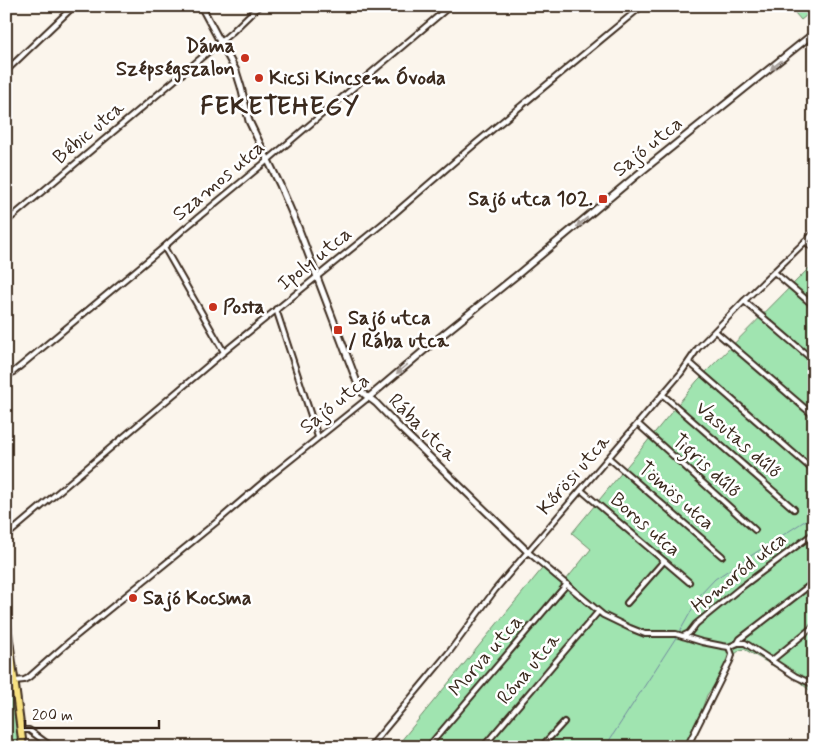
<svg xmlns="http://www.w3.org/2000/svg" width="820" height="753" viewBox="0 0 820 753" font-family="Mynerve,sans-serif">
  <rect width="100%" height="100%" fill="#fbf5ec"/>
  <filter id="ink" filterUnits="userSpaceOnUse"><feTurbulence type="fractalNoise" baseFrequency=".02" numOctaves="2"/><feDisplacementMap in="SourceGraphic" scale="10" xChannelSelector="R" yChannelSelector="G"/><feConvolveMatrix kernelMatrix="1 2 1 2 8 2 1 2 1" color-interpolation-filters="sRGB"/></filter>
  <g filter="url(#ink)">
    <!-- green -->
    <g fill="#a0e4b0" stroke="#6e8767">
      <path d="M 803,6 L 808,6 L 812,11 L 801,20 L 795,13 Z"/>
      <path d="M 814,263 L 814,694 L 796,679 L 744,649 L 740,650 L 729,659 L 718,680 L 707,695 L 694,731 L 685,747 L 396,747 L 546,564 L 566,580 L 591,549 L 572,533 L 697,381 Z"/>
      <path d="M 6,617 L 23,747 L 6,747 Z"/>
    </g>
    <g fill="none" stroke-linecap="round" stroke-linejoin="round">
      <!-- stream -->
      <g stroke="#728b9e" stroke-width="1">
        <path d="M 679,633 L 700,595 L 715,579 L 814,515"/>
        <path d="M 605,747 L 677,636"/>
      </g>
      <defs>
        <g id="minor">
          <path d="M 6,71 L 74,6"/>
          <path d="M 6,222 L 232,32 L 259,6"/>
          <path d="M 805,241 L 814,249"/>
          <path d="M 164,247 L 224,352"/>
          <path d="M 774,272 L 814,306"/>
          <path d="M 744,301 L 814,361"/>
          <path d="M 276,309 L 318,437"/>
          <path d="M 715,331 L 814,416"/>
          <path d="M 689,362 L 814,471"/>
          <path d="M 6,378 L 164,247 L 184,229 L 268,160 L 450,6"/>
          <path d="M 663,395 L 794,509"/>
          <path d="M 638,424 L 755,530"/>
          <path d="M 609,458 L 722,556"/>
          <path d="M 581,490 L 689,582"/>
          <path d="M 6,534 L 11,532 L 224,352 L 387,220 L 475,144 L 642,6"/>
          <path d="M 528,552 L 603,615 L 630,628 L 645,634 L 676,634 L 702,642 L 722,646 L 729,647 L 738,643 L 745,643 L 795,676 L 812,684 L 814,681"/>
          <path d="M 627,603 L 664,561"/>
          <path d="M 683,636 L 689,633 L 696,624 L 739,589 L 814,533"/>
          <path d="M 738,643 L 740,639 L 814,582"/>
          <path d="M 771,661 L 814,626"/>
          <path d="M 15,681 L 24,680 L 28,678 L 70,641 L 219,520 L 268,478 L 368,398"/>
          <path d="M 21,730 L 29,730 L 52,747"/>
          <path d="M 370,747 L 450,651 L 495,590 L 681,373 L 698,348 L 744,301 L 814,233"/>
          <path d="M 428,747 L 567,584"/>
          <path d="M 483,747 L 598,612"/>
          <path d="M 541,747 L 564,722"/>
          <path d="M 687,747 L 730,661 L 732,655 L 729,647"/>
        </g>
        <g id="tertiary">
          <path d="M 201,6 L 236,71 L 241,87 L 249,121 L 280,185 L 298,227 L 360,390 C 365,396 370,398 376,403 L 400,428 L 528,552"/>
          <path d="M 368,398 L 440,337 L 517,275 L 637,175 L 814,33"/>
        </g>
        <path id="primary" d="M 6,617 L 23,747"/>
      </defs>
      <!-- minor casing -->
      <use href="#minor" stroke="#3b2a1e" stroke-width="8"/>
      <!-- tertiary casing -->
      <use href="#tertiary" stroke="#3b2a1e" stroke-width="9"/>
      <!-- primary casing -->
      <use href="#primary" stroke="#3b2a1e" stroke-width="10"/>
      <!-- minor -->
      <use href="#minor" stroke="#fff" stroke-width="4"/>
      <!-- tertiary -->
      <use href="#tertiary" stroke="#fff" stroke-width="5"/>
      <!-- primary -->
      <use href="#primary" stroke="#f8e181" stroke-width="6"/>
    </g>
    <!-- one-way arrows -->
    <defs><path id="oneway-solid" d="M-6-.8H1V-3.2L6.5 0L1 3.2V.8H-6Z" transform="scale(1.25)"/></defs>
    <g fill="#a79f9a">
      <use href="#oneway-solid" transform="translate(776 65) rotate(141)"/>
      <use href="#oneway-solid" transform="translate(582 222) rotate(140)"/>
      <use href="#oneway-solid" transform="translate(402 369) rotate(140)"/>
    </g>
  </g>
  <!-- markers -->
  <g fill="#c8321e" stroke="#fff" stroke-width="2">
    <circle cx="245" cy="58" r="5"/>
    <circle cx="259" cy="78" r="5"/>
    <rect x="598" y="194" width="10" height="10" rx="2.5"/>
    <circle cx="213" cy="307" r="5"/>
    <rect x="333" y="325" width="10" height="10" rx="2.5"/>
    <circle cx="133" cy="598" r="5"/>
  </g>
  <g text-anchor="middle" dominant-baseline="central" stroke-width="5" stroke-linejoin="round" paint-order="stroke">
    <!-- poi labels -->
    <g font-size="20" font-weight="bold" fill="#3b2a1e" stroke="#fff" text-anchor="start">
      <text x="235" y="46" text-anchor="end">Dáma<tspan x="235" dy="23">Szépségszalon</tspan></text>
      <text x="269" y="78">Kicsi Kincsem Óvoda</text>
      <text x="593" y="199" text-anchor="end">Sajó utca 102.</text>
      <text x="223" y="307">Posta</text>
      <text x="348" y="318">Sajó utca<tspan x="348" dy="23">/ Rába utca</tspan></text>
      <text x="143" y="598">Sajó Kocsma</text>
    </g>
    <!-- street labels -->
    <g font-size="20" fill="#3b2a1e" stroke="#fff">
      <text transform="translate(89 133) rotate(-40)">Bébic utca</text>
      <text transform="translate(648 147) rotate(-39)">Sajó utca</text>
      <text transform="translate(219 181) rotate(-40)">Szamos utca</text>
      <text transform="translate(315 259) rotate(-39)">Ipoly utca</text>
      <text transform="translate(335 404) rotate(-39)">Sajó utca</text>
      <text transform="translate(422 428) rotate(45)">Rába utca</text>
      <text transform="translate(738 440) rotate(41)">Vasutas dűlő</text>
      <text transform="translate(706 466) rotate(42)">Tigris dűlő</text>
      <text transform="translate(574 475) rotate(-49)">Kőrösi utca</text>
      <text transform="translate(676 496) rotate(41)">Tömös utca</text>
      <text transform="translate(645 525) rotate(41)">Boros utca</text>
      <text transform="translate(739 573) rotate(-39)">Homoród utca</text>
      <text transform="translate(486 656) rotate(-49)">Morva utca</text>
      <text transform="translate(529 669) rotate(-50)">Róna utca</text>
    </g>
    <!-- district labels -->
    <g font-size="25" font-weight="bold" letter-spacing="1" fill="#3b2a1e" stroke="#fff">
      <text x="280" y="107">FEKETEHEGY</text>
    </g>
  </g>
  <!-- margin -->
  <rect width="820" height="753" fill="none" stroke="#fff" stroke-width="25"/>
  <rect x="12" y="12" width="795" height="728" fill="none" stroke="#3b2a1e" stroke-width="2" filter="url(#ink)"/>
  <!-- scale -->
  <path d="M25 720v8h134v-8" fill="none" stroke="#3b2a1e" stroke-width="2.5"/>
  <text x="32" y="720" font-size="15" fill="#3b2a1e" stroke="#ffffff" stroke-width="4" paint-order="stroke">200 m</text>
</svg>
